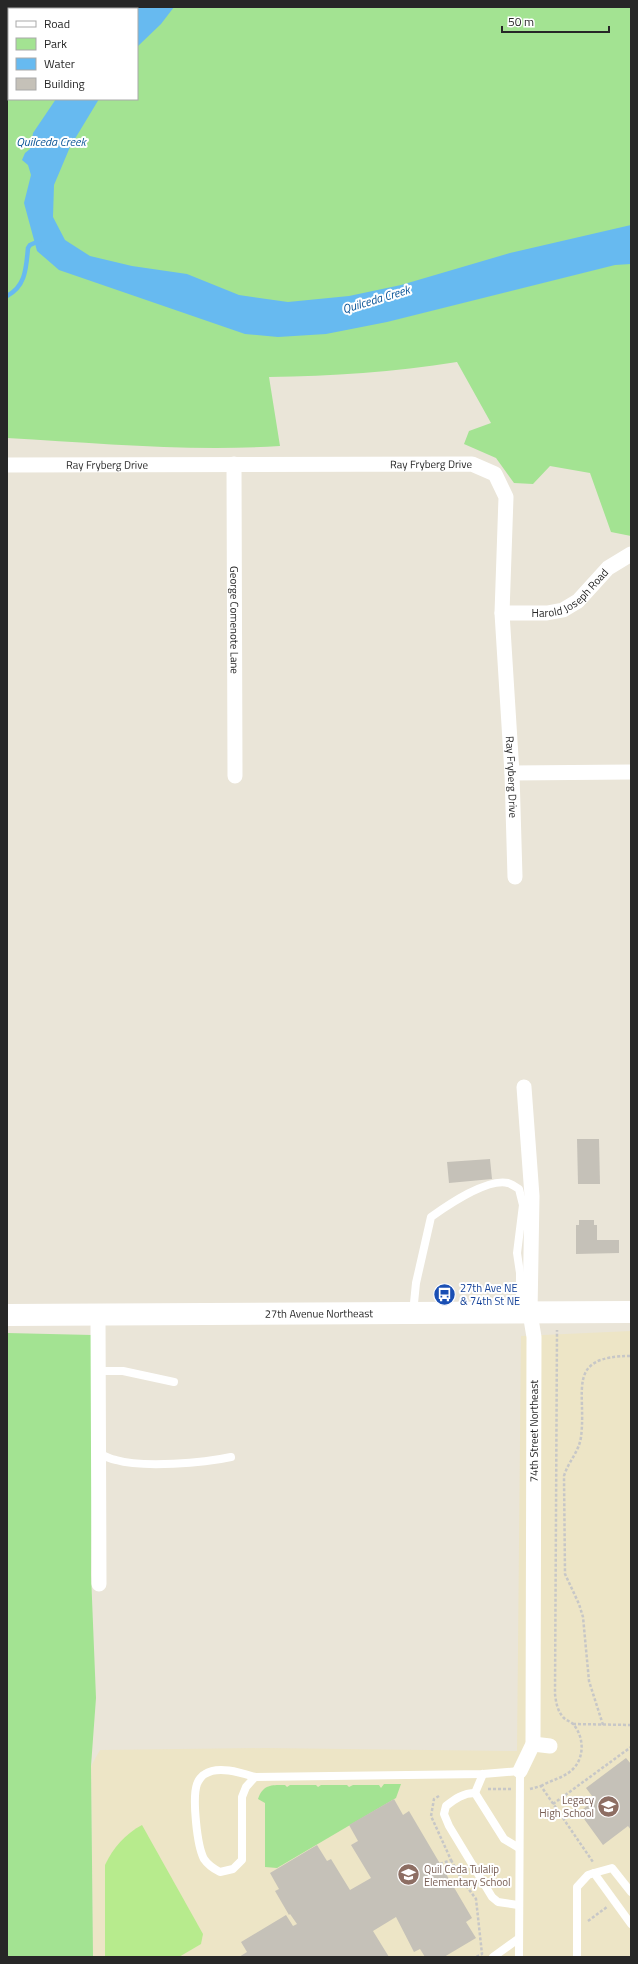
<svg xmlns="http://www.w3.org/2000/svg" width="638" height="1964" viewBox="0 0 638 1964" font-family="'Titillium Web',sans-serif">
  <rect width="100%" height="100%" fill="#eae5d8"/>
  <!-- education -->
  <path fill="#ede5c6" d="M 631,1331 L 631,1957 L 93,1957 L 91,1766 L 100,1750 L 265,1748 L 517,1751 L 521,1336 Z"/>
  <!-- green -->
  <g fill="#a3e392" fill-rule="evenodd">
    <path d="M 7,7 L 631,7 L 631,536 L 611,532 L 590,473 L 550,466 L 533,484 L 514,483 L 496,458 L 464,444 L 469,431 L 491,423 L 457,362 C 394,372 332,376 269,377 L 280,446 C 189,452 98,443 7,438 ZM 9,9 L 137,9 L 137,99 L 9,99 Z"/>
    <path d="M 7,1333 L 92,1335 L 93,1410 L 91,1574 L 96,1698 L 91,1766 L 93,1957 L 7,1957 Z"/>
    <path d="M 384,1784 L 401,1784 L 396,1798 L 277,1868 L 265,1867 L 265,1803 L 258,1799 C 263,1784 272,1785 285,1785 L 287,1787 L 290,1785 L 316,1785 L 318,1787 L 321,1785 L 347,1785 L 349,1787 L 353,1785 L 379,1785 L 381,1788 Z"/>
  </g>
  <!-- pitch -->
  <path fill="#b7eb8d" d="M 142,1825 L 203,1934 L 201,1944 L 179,1957 L 105,1957 L 105,1865 C 113,1848 125,1834 142,1825 Z"/>
  <!-- water -->
  <g fill="#67baf0">
    <path d="M 136,7 L 174,7 L 161,24 L 137,47 L 137,9 L 134,9 Z"/>
    <path d="M 56,99 L 99,99 L 70,147 L 54,185 L 53,217 L 65,240 L 90,256 L 132,266 L 187,274 L 239,295 L 288,302 L 349,296 L 401,285 L 510,253 L 631,225 L 631,264 L 615,265 L 387,322 L 326,334 L 278,337 L 245,334 L 59,270 L 37,251 L 24,203 L 31,175 L 28,165 L 22,160 L 25,153 L 30,149 L 33,133 Z"/>
  </g>
  <g fill="none" stroke-linecap="round" stroke-linejoin="round">
    <!-- stream -->
    <path stroke="#67baf0" stroke-width="4.5" d="M 7,296 C 26,286 26,268 28,248 L 30,245 L 39,241"/>
  </g>
  <!-- building -->
  <g fill="#c5c1b8">
    <path d="M 577,1139 L 599,1139 L 600,1184 L 578,1184 Z"/>
    <path d="M 490,1159 L 492,1179 L 449,1183 L 447,1162 Z"/>
    <path d="M 579,1220 L 594,1220 L 594,1225 L 597,1225 L 597,1240 L 619,1240 L 619,1253 L 576,1254 L 576,1225 L 579,1225 Z"/>
    <path d="M 626,1758 L 631,1764 L 631,1830 L 628,1826 L 603,1845 L 579,1812 L 595,1800 L 586,1788 Z"/>
    <path d="M 394,1799 L 403,1815 L 409,1811 L 472,1918 L 466,1922 L 476,1938 L 444,1957 L 425,1957 L 420,1949 L 414,1952 L 396,1917 L 373,1931 L 389,1957 L 239,1957 L 247,1952 L 241,1942 L 286,1915 L 293,1926 L 297,1924 L 290,1914 L 289,1915 L 275,1891 L 279,1889 L 270,1873 L 317,1845 L 327,1861 L 331,1859 L 350,1890 L 371,1878 L 351,1845 L 358,1841 L 349,1825 Z"/>
  </g>
  <g fill="none" stroke-linecap="round" stroke-linejoin="round">
    <!-- path -->
    <g stroke="#c7c7c7" stroke-width="2.5" stroke-dasharray="3 2" stroke-linecap="butt">
      <path d="M 573,1724 L 631,1725"/>
      <path d="M 603,1725 L 589,1681 L 583,1617 L 579,1604 L 565,1574 L 564,1476 C 568,1462 579,1452 581,1437 C 587,1391 564,1356 631,1356"/>
      <path d="M 541,1786 C 551,1780 564,1778 573,1769 C 585,1757 584,1736 573,1724 C 570,1721 565,1720 563,1717 C 557,1710 556,1702 555,1694 L 557,1330"/>
      <path d="M 488,1789 L 511,1789"/>
      <path d="M 530,1789 L 541,1786 L 593,1862"/>
      <path d="M 439,1796 L 434,1799 L 431,1816 L 451,1860 L 440,1864"/>
      <path d="M 553,1804 L 631,1747"/>
      <path d="M 451,1860 L 462,1880 L 476,1899 L 482,1954 L 476,1957"/>
      <path d="M 588,1921 L 607,1907"/>
    </g>
    <!-- lane -->
    <g stroke="#fff" stroke-width="8">
      <path d="M 413,1313 L 416,1283 L 431,1217 C 448,1205 487,1178 508,1183 C 511,1184 516,1187 519,1189 L 523,1205 L 517,1253 L 520,1273 L 520,1312"/>
      <path d="M 98,1371 L 123,1371 L 174,1382"/>
      <path d="M 99,1453 C 104,1456 110,1459 116,1460 C 143,1468 204,1463 231,1457"/>
      <path d="M 255,1777 L 246,1787 L 242,1797 L 242,1860 L 233,1869 L 220,1872 C 214,1869 208,1865 204,1859 C 197,1846 192,1798 197,1784 C 198,1781 202,1775 205,1774 C 218,1765 242,1773 255,1777 L 483,1774 L 520,1771 L 519,1957"/>
      <path d="M 475,1793 L 483,1774"/>
      <path d="M 594,1873 L 612,1868 L 631,1892"/>
      <path d="M 518,1905 L 498,1902 L 492,1897 L 449,1826 L 444,1814 L 446,1806 C 455,1799 463,1793 475,1793 L 504,1839 L 519,1848"/>
      <path d="M 493,1957 L 518,1939"/>
      <path d="M 577,1957 L 577,1887 L 588,1875 L 594,1873 L 631,1924"/>
    </g>
    <!-- street -->
    <g stroke="#fff" stroke-width="15">
      <path id="s1" d="M 234,464 L 235,776"/>
      <path id="s2" d="M 7,465 L 472,464 L 495,474 L 506,497 L 502,613 L 512,773 L 515,877"/>
      <path id="s3" d="M 502,613 L 547,613 L 563,610 L 578,601 L 608,568 L 631,554"/>
      <path d="M 512,773 L 631,772"/>
      <path d="M 98,1315 L 99,1584"/>
      <path d="M 533,1744 L 550,1746"/>
      <path id="s4" d="M 520,1771 L 533,1744 L 534,1337 L 530,1313 L 532,1196 L 524,1087"/>
    </g>
    <!-- secondary -->
    <path stroke="#fff" stroke-width="22" id="s5" d="M 7,1315 L 631,1312"/>
  </g>
  <!-- icons -->
  <defs>
    <symbol id="bus-disc" viewBox="-11 -11 22 22"><circle r="9.5" fill="#1a4fb4" stroke="#fff"/><path d="M-5-6H5V4H4V6H2V4H-2V6H-4V4H-5ZM-3.5-4V0h7V-4ZM-3.5 1.2v1.5H-2V1.2ZM2 1.2v1.5H3.5V1.2Z" fill="#fff"/></symbol>
    <symbol id="school-disc" viewBox="-11 -11 22 22"><circle r="9.5" fill="#8d6e63" stroke="#fff"/><path d="M0-5L7-2L0 1L-7-2ZM-4 1L0 2.5L4 1V4Q0 6-4 4Z" fill="#fff"/></symbol>
  </defs>
  <g fill-rule="evenodd">
    <use href="#bus-disc" x="432" y="1282" width="25" height="25"/>
    <use href="#school-disc" x="596" y="1794" width="25" height="25"/>
    <use href="#school-disc" x="396" y="1862" width="25" height="25"/>
  </g>
  <g text-anchor="middle" dominant-baseline="central" stroke-width="4" stroke-linejoin="round" paint-order="stroke">
    <!-- street labels -->
    <g font-size="11" fill="#272727" stroke="#fff">
      <text stroke="none"><textPath href="#s2" startOffset="100">Ray Fryberg Drive</textPath></text>
      <text stroke="none"><textPath href="#s2" startOffset="424">Ray Fryberg Drive</textPath></text>
      <text stroke="none"><textPath href="#s3" startOffset="75">Harold Joseph Road</textPath></text>
      <text stroke="none"><textPath href="#s1" startOffset="156">George Comenote Lane</textPath></text>
      <text stroke="none"><textPath href="#s2" startOffset="796">Ray Fryberg Drive</textPath></text>
      <text stroke="none"><textPath href="#s5" startOffset="312">27th Avenue Northeast</textPath></text>
      <text stroke="none"><textPath href="#s4" startOffset="343">74th Street Northeast</textPath></text>
    </g>
    <!-- transit labels -->
    <g font-size="11" fill="#164399" stroke="#fff" text-anchor="start">
      <text x="460" y="1288">27th Ave NE<tspan x="460" dy="13">&amp; 74th St NE</tspan></text>
    </g>
    <!-- education labels -->
    <g font-size="11" fill="#785e54" stroke="#fff" text-anchor="end">
      <text x="594" y="1800">Legacy<tspan x="594" dy="13">High School</tspan></text>
      <text x="424" y="1869" text-anchor="start">Quil Ceda Tulalip<tspan x="424" dy="13">Elementary School</tspan></text>
    </g>
    <!-- water labels -->
    <g font-size="12" font-style="italic" fill="#0b5597" stroke="#fff">
      <text x="51" y="141">Quilceda Creek</text>
      <text transform="translate(376 299) rotate(-17)">Quilceda Creek</text>
    </g>
  </g>
  <!-- border -->
  <rect width="638" height="1964" fill="none" stroke="#272727" stroke-width="16"/>
  <!-- legend -->
  <rect x="8" y="8" width="130" height="92" fill="#ffffff" stroke="#a9a9a9"/>
  <rect x="16" y="21" width="20" height="6" fill="#ffffff" stroke="#a9a9a9"/>
  <text x="44" y="28" font-size="12" fill="#272727">Road</text>
  <rect x="16" y="38" width="20" height="12" fill="#a3e392" stroke="#a9a9a9"/>
  <text x="44" y="48" font-size="12" fill="#272727">Park</text>
  <rect x="16" y="58" width="20" height="12" fill="#67baf0" stroke="#a9a9a9"/>
  <text x="44" y="68" font-size="12" fill="#272727">Water</text>
  <rect x="16" y="78" width="20" height="12" fill="#c5c1b8" stroke="#a9a9a9"/>
  <text x="44" y="88" font-size="12" fill="#272727">Building</text>
  <!-- scale -->
  <path d="M502 26v6h107v-6" fill="none" stroke="#272727" stroke-width="2"/>
  <text x="508" y="26" font-size="12" fill="#272727" stroke="#ffffff" stroke-width="3" paint-order="stroke">50 m</text>
</svg>
